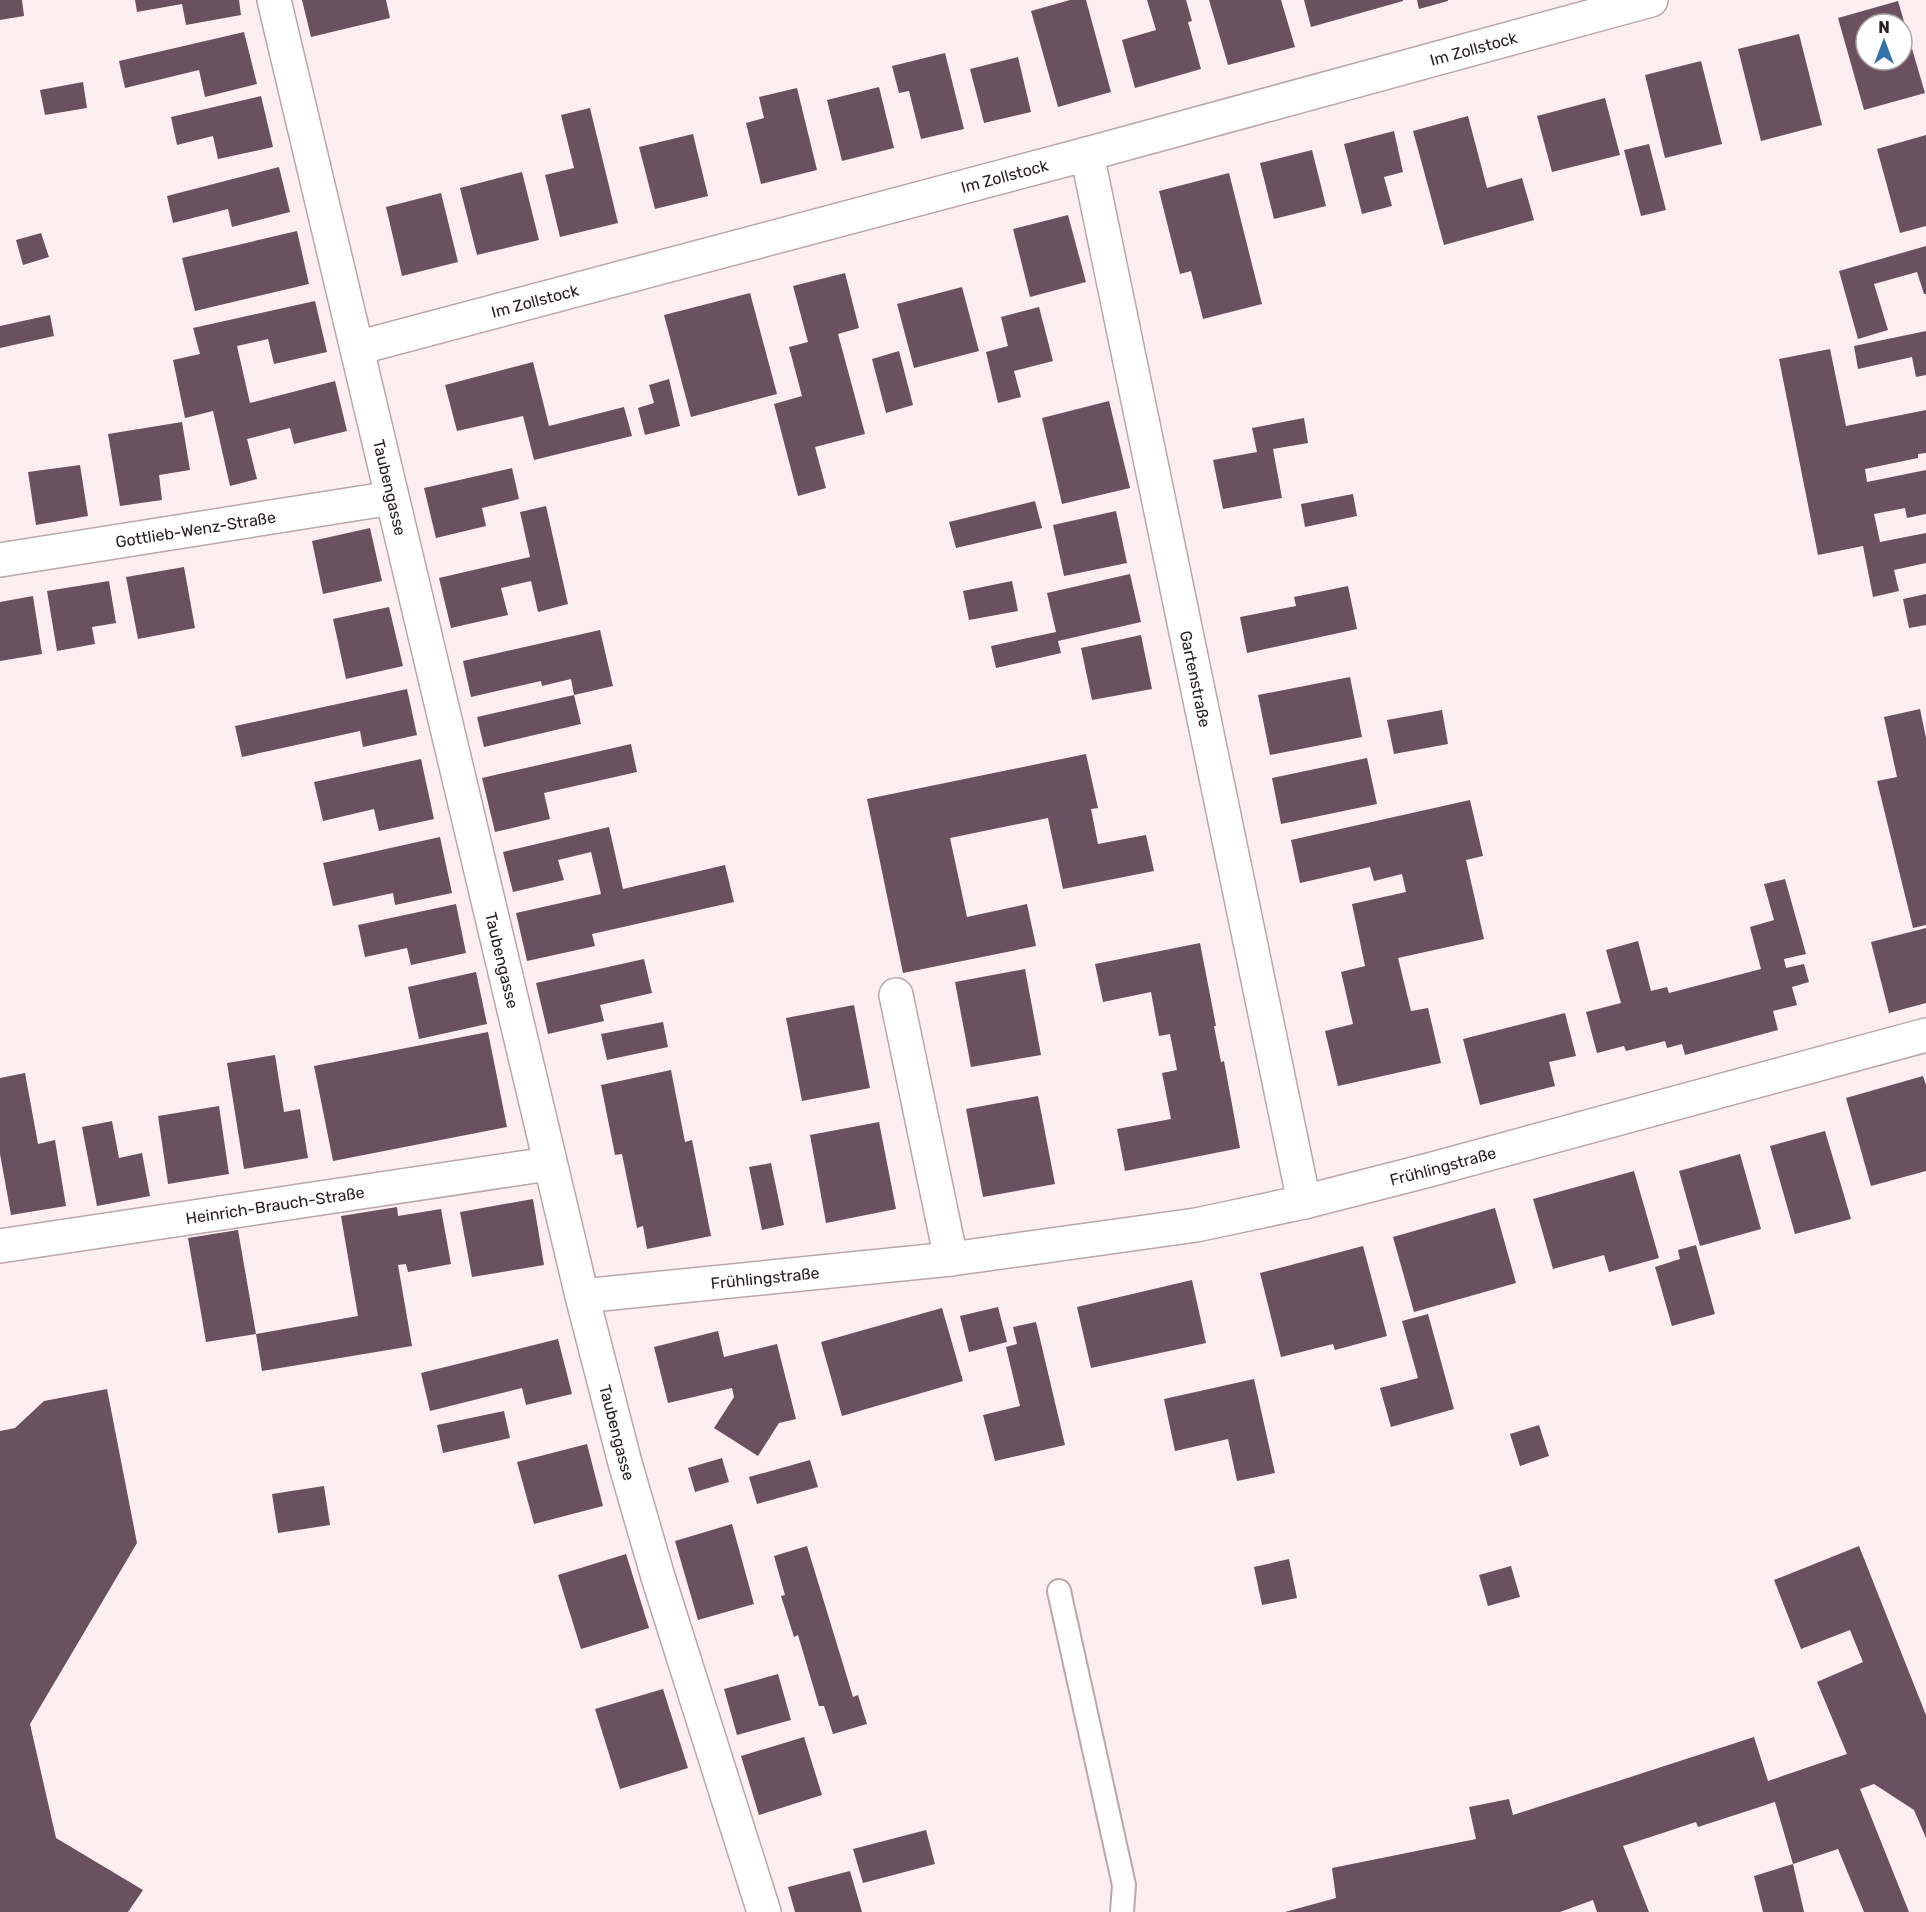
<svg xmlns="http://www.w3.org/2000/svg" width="1926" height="1912" viewBox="0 0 1926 1912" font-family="Rubik,sans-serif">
  <rect width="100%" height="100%" fill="#fdeff1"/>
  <!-- building -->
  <g fill="#6b5060" fill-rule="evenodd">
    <path d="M 0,0 L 22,0 L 24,16 L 0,20 Z"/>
    <path d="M 135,0 L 239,0 L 241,15 L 186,25 L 182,4 L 137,12 Z"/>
    <path d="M 302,0 L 386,0 L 390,18 L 311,37 Z"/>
    <path d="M 1070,0 L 1086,0 L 1111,92 L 1058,107 L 1031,11 Z"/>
    <path d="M 1147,0 L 1186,0 L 1192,21 L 1188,22 L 1201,69 L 1135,88 L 1122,40 L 1156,30 Z"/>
    <path d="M 1209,0 L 1281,0 L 1295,47 L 1228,65 Z"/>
    <path d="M 1304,0 L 1403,0 L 1403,1 L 1311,27 Z"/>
    <path d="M 1417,0 L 1448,0 L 1448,1 L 1419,9 Z"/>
    <path d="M 1898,1 L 1925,93 L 1864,110 L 1838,18 ZM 1866,24 L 1902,24 L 1902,60 L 1866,60 Z"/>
    <path d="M 244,32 L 257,84 L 205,97 L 199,70 L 125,88 L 119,61 Z"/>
    <path d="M 1799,34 L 1822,125 L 1761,141 L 1738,49 Z"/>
    <path d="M 945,53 L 964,129 L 921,139 L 909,91 L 899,93 L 892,66 Z"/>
    <path d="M 1018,57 L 1031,112 L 984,123 L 970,69 Z"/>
    <path d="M 1701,61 L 1722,144 L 1665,158 L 1645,75 Z"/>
    <path d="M 83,82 L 87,108 L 45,115 L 40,90 Z"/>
    <path d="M 879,87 L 894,148 L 842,161 L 827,100 Z"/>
    <path d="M 797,88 L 817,170 L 761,184 L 746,123 L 764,118 L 759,97 Z"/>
    <path d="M 261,96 L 273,147 L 218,159 L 213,136 L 177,145 L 171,117 Z"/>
    <path d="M 1605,98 L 1620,155 L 1552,172 L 1537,116 Z"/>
    <path d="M 590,108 L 618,223 L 560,237 L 545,175 L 574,168 L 561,115 Z"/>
    <path d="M 1468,116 L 1487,188 L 1522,178 L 1534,220 L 1444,245 L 1413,131 Z"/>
    <path d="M 1394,131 L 1403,172 L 1384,177 L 1392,206 L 1362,214 L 1344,144 Z"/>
    <path d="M 693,134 L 708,196 L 655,209 L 639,147 Z"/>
    <path d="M 1926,135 L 1926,226 L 1900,233 L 1877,149 Z"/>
    <path d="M 1649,144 L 1666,210 L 1641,216 L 1624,150 Z"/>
    <path d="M 1312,150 L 1326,206 L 1274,219 L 1260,163 Z"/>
    <path d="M 279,167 L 290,212 L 232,227 L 228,209 L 173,223 L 167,196 Z"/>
    <path d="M 522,172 L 539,240 L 477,255 L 460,188 Z"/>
    <path d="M 1229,173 L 1262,304 L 1203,319 L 1191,271 L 1180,274 L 1159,191 Z"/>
    <path d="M 441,193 L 458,262 L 402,276 L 386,207 Z"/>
    <path d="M 1068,215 L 1086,282 L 1030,297 L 1013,229 Z"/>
    <path d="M 297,231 L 309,284 L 195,311 L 182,258 Z"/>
    <path d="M 41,233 L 49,257 L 23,265 L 16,240 Z"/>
    <path d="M 1926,246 L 1926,294 L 1924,294 L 1917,272 L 1874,284 L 1888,330 L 1858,339 L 1839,271 Z"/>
    <path d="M 845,273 L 859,328 L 838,334 L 865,434 L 815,447 L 826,488 L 798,496 L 774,404 L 802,396 L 789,347 L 808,342 L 793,286 Z"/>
    <path d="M 962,287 L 979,351 L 914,368 L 897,304 Z"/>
    <path d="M 750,293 L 777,394 L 691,417 L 664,315 Z"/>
    <path d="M 315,301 L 327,352 L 274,364 L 268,339 L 237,346 L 250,403 L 335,381 L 347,431 L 294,444 L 290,428 L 247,439 L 257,479 L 230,486 L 213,411 L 185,418 L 173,360 L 200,354 L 193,328 Z"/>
    <path d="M 1039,307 L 1053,361 L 1014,371 L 1021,397 L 998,403 L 986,352 L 1008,346 L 1001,317 Z"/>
    <path d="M 50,315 L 54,336 L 0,348 L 0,326 Z"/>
    <path d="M 1926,331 L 1926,375 L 1916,377 L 1912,357 L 1858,369 L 1854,346 Z"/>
    <path d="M 1830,349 L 1846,426 L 1926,410 L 1926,453 L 1918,454 L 1918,458 L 1865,469 L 1867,482 L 1926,470 L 1926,514 L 1907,518 L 1905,508 L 1874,514 L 1880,542 L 1926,533 L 1926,563 L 1894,570 L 1899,591 L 1873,597 L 1863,546 L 1818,555 L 1779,359 Z"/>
    <path d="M 899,351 L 913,405 L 886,413 L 872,359 Z"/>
    <path d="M 533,362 L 549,426 L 624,407 L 632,436 L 534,460 L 523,416 L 457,431 L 445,385 Z"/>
    <path d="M 669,379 L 680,426 L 645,435 L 638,408 L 654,403 L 649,385 Z"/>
    <path d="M 1109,401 L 1130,488 L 1062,504 L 1042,418 Z"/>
    <path d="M 1304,418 L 1308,443 L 1273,449 L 1282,498 L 1223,509 L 1213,460 L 1257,452 L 1252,428 Z"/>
    <path d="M 182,422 L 190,470 L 159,475 L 162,500 L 120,506 L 108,434 Z"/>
    <path d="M 80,465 L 88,516 L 36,525 L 28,472 Z"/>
    <path d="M 512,468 L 519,499 L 482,508 L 486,526 L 436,538 L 424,488 Z"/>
    <path d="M 1353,494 L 1357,516 L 1305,527 L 1301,504 Z"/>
    <path d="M 1035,501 L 1042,528 L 956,548 L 949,522 Z"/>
    <path d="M 546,506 L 568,604 L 538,612 L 531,581 L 501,588 L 508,615 L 451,628 L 439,578 L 530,557 L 520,512 Z"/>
    <path d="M 1116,511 L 1127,563 L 1064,576 L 1053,525 Z"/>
    <path d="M 370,528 L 382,581 L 323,594 L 312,541 Z"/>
    <path d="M 184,567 L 195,628 L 138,639 L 126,577 Z"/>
    <path d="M 1130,574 L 1141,622 L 1058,641 L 1061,653 L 996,668 L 991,646 L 1056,632 L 1047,593 Z"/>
    <path d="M 109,581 L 116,623 L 92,627 L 95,644 L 57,651 L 47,591 Z"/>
    <path d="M 1012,581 L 1018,611 L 969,620 L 963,591 Z"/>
    <path d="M 1348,586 L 1357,629 L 1247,653 L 1240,617 L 1296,606 L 1294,597 Z"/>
    <path d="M 1926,594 L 1926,625 L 1909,628 L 1903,599 Z"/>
    <path d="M 33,596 L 42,654 L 0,661 L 0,602 Z"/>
    <path d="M 389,607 L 403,666 L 346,679 L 333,619 Z"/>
    <path d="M 600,630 L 613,686 L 574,695 L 571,679 L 542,686 L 541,681 L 471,697 L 463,661 Z"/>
    <path d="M 1141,635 L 1152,689 L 1092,700 L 1081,648 Z"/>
    <path d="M 1350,677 L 1362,737 L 1270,755 L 1258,695 Z"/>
    <path d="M 407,689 L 417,735 L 363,747 L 360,731 L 242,757 L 235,726 Z"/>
    <path d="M 574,695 L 581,724 L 484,747 L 477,717 Z"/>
    <path d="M 1920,709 L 1926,738 L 1926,925 L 1913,928 L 1877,781 L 1897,777 L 1884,717 Z"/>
    <path d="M 1442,710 L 1448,744 L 1394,754 L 1387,720 Z"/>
    <path d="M 631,744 L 637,772 L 544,793 L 550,819 L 495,832 L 482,778 Z"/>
    <path d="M 1086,754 L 1098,808 L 1091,809 L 1098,844 L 1146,835 L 1154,871 L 1063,889 L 1048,818 L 950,838 L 967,917 L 1027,904 L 1036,946 L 903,973 L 867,799 Z"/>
    <path d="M 1367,758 L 1377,804 L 1281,824 L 1272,778 Z"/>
    <path d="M 421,759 L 434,819 L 379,831 L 374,809 L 323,821 L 314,782 Z"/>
    <path d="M 1470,800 L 1483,856 L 1466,860 L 1484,939 L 1398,958 L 1411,1011 L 1428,1008 L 1441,1063 L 1338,1086 L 1325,1031 L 1353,1024 L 1341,972 L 1365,966 L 1352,904 L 1406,892 L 1402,874 L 1374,881 L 1370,867 L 1300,883 L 1291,840 Z"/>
    <path d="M 609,827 L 623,889 L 725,865 L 734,902 L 592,934 L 595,946 L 527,961 L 516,913 L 601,894 L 591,852 L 558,860 L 564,880 L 513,892 L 503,852 Z"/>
    <path d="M 440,837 L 452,893 L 395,905 L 393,893 L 333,906 L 323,863 Z"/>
    <path d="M 1785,879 L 1806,954 L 1784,959 L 1786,968 L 1804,964 L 1809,982 L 1792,987 L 1797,1005 L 1773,1011 L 1778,1030 L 1685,1055 L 1682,1044 L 1667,1048 L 1665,1041 L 1626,1051 L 1624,1046 L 1597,1053 L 1586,1012 L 1621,1003 L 1606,950 L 1638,941 L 1651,991 L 1667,987 L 1669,993 L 1761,969 L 1750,927 L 1774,920 L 1764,884 Z"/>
    <path d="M 456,904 L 466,953 L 411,965 L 407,948 L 365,957 L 358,925 Z"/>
    <path d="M 1926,928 L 1926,1003 L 1889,1013 L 1871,942 Z"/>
    <path d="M 1200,943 L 1216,1026 L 1214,1026 L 1221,1062 L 1224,1061 L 1240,1148 L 1125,1171 L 1117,1129 L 1171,1119 L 1162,1073 L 1177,1070 L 1170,1034 L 1159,1036 L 1151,992 L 1103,1002 L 1095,964 Z"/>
    <path d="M 644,959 L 652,993 L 600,1005 L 604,1021 L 548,1034 L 536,983 Z"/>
    <path d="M 1025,969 L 1041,1055 L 971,1067 L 955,982 Z"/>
    <path d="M 476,972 L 487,1024 L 419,1039 L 408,987 Z"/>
    <path d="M 854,1005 L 870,1088 L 802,1101 L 786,1018 Z"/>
    <path d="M 1565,1013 L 1576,1056 L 1549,1062 L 1555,1086 L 1480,1105 L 1463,1039 Z"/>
    <path d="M 663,1022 L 668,1047 L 607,1060 L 601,1034 Z"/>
    <path d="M 488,1032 L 507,1127 L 333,1161 L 314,1066 Z"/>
    <path d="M 275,1055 L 284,1112 L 300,1109 L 308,1158 L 244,1169 L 227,1063 Z"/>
    <path d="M 671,1070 L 685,1142 L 692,1140 L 711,1236 L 647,1249 L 643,1226 L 637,1228 L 622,1154 L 615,1155 L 601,1085 Z"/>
    <path d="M 25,1073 L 38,1144 L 55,1140 L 66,1206 L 11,1215 L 0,1154 L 0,1078 Z"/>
    <path d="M 1923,1076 L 1926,1085 L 1926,1171 L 1871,1186 L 1846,1098 Z"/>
    <path d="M 1038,1096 L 1055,1184 L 983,1197 L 966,1109 Z"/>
    <path d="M 219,1106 L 229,1174 L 168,1184 L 158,1116 Z"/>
    <path d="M 112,1121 L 119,1158 L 142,1153 L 150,1196 L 97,1206 L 82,1127 Z"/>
    <path d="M 879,1122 L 896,1209 L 826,1223 L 810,1135 Z"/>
    <path d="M 1825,1131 L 1851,1219 L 1795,1234 L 1770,1146 Z"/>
    <path d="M 1740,1154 L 1761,1229 L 1700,1246 L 1679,1171 Z"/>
    <path d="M 771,1163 L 784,1225 L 762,1230 L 749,1167 Z"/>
    <path d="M 1634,1171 L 1659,1258 L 1609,1272 L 1604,1255 L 1553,1269 L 1533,1199 Z"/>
    <path d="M 533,1199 L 544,1265 L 472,1277 L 460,1212 Z"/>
    <path d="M 397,1207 L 398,1216 L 441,1209 L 451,1264 L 408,1272 L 406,1264 L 398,1265 L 412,1346 L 262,1371 L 256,1334 L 206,1342 L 188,1238 L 238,1230 L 256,1334 L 358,1316 L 341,1216 Z"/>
    <path d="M 1495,1208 L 1516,1283 L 1414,1312 L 1393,1237 Z"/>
    <path d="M 1696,1245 L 1715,1314 L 1672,1326 L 1655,1267 L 1680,1259 L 1678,1250 Z"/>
    <path d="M 1363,1246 L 1387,1336 L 1335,1350 L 1333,1344 L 1281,1357 L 1260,1273 Z"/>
    <path d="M 1192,1280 L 1206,1343 L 1091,1368 L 1077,1307 Z"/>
    <path d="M 998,1307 L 1007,1342 L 969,1352 L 960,1316 Z"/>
    <path d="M 942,1308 L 963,1381 L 842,1416 L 821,1342 Z"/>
    <path d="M 1428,1314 L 1454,1409 L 1391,1427 L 1380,1388 L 1418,1378 L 1402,1321 Z"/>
    <path d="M 1036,1322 L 1065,1445 L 995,1461 L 983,1415 L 1020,1406 L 1006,1347 L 1017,1344 L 1013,1327 Z"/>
    <path d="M 718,1331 L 724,1357 L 777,1344 L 796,1419 L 779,1423 L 758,1456 L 714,1428 L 734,1397 L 732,1388 L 668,1403 L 654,1347 Z"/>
    <path d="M 558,1339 L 572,1394 L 526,1405 L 522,1388 L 430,1411 L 421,1373 Z"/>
    <path d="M 1254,1379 L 1275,1473 L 1237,1481 L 1228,1439 L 1175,1451 L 1164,1399 Z"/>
    <path d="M 107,1389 L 137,1543 L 30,1724 L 56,1838 L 143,1890 L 128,1912 L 0,1912 L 0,1431 L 15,1428 L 44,1401 Z"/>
    <path d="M 504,1411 L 510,1438 L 443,1453 L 437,1425 Z"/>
    <path d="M 1539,1425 L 1549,1456 L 1520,1466 L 1510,1434 Z"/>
    <path d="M 587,1444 L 603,1506 L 534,1524 L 517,1462 Z"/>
    <path d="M 722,1458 L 729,1482 L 695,1492 L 688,1468 Z"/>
    <path d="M 810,1460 L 818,1487 L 757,1504 L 749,1477 Z"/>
    <path d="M 324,1486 L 330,1525 L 278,1533 L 272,1494 Z"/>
    <path d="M 732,1524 L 754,1604 L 698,1620 L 675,1541 Z"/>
    <path d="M 807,1546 L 853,1697 L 858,1695 L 867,1724 L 833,1734 L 824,1706 L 819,1706 L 798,1635 L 794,1637 L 781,1596 L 785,1595 L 774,1556 Z"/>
    <path d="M 1859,1546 L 1926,1715 L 1926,1838 L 1914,1810 L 1874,1784 L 1860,1789 L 1909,1912 L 1864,1912 L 1838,1849 L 1793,1864 L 1775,1802 L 1698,1827 L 1696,1822 L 1623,1846 L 1649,1912 L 1597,1912 L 1593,1900 L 1560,1912 L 1285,1912 L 1336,1898 L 1332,1868 L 1476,1839 L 1469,1807 L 1509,1799 L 1513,1815 L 1754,1737 L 1768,1781 L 1847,1754 L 1817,1682 L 1863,1662 L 1850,1630 L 1801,1649 L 1774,1580 Z"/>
    <path d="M 626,1554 L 649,1628 L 581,1649 L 558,1575 Z"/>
    <path d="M 1289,1559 L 1297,1598 L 1262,1605 L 1254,1567 Z"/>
    <path d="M 1511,1566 L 1520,1597 L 1488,1606 L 1479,1575 Z"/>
    <path d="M 778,1674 L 791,1720 L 737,1735 L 724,1689 Z"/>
    <path d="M 663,1689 L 688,1768 L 620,1789 L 595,1709 Z"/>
    <path d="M 804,1737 L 822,1795 L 759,1815 L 741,1756 Z"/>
    <path d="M 926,1830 L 935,1864 L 863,1883 L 853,1849 Z"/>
    <path d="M 1793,1864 L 1804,1912 L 1763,1912 L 1754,1876 Z"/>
    <path d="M 850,1871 L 862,1912 L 795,1912 L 788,1887 Z"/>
  </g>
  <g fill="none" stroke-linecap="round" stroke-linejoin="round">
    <defs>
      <path id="service" d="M 1059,1591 L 1124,1885 L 1122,1912"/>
      <g id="minor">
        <path id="s1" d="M 274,0 L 582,1296 L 625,1463 L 658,1577 L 764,1912"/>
        <path id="s2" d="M 1087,154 L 1304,1202"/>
        <path id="s3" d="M 357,348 L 1087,154 L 1651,0"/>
        <path id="s4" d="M 0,560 L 392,498"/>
        <path d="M 896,995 L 951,1259"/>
        <path id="s5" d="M 0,1246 L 548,1164"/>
        <path id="s6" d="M 582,1296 L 951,1259 L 1196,1225 L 1304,1202 L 1429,1170 L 1926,1035"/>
      </g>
    </defs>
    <!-- service casing -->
    <use href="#service" stroke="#bba6aa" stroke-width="26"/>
    <!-- minor casing -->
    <use href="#minor" stroke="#bba6aa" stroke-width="36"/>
    <!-- service -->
    <use href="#service" stroke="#fff" stroke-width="22"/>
    <!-- minor -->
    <use href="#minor" stroke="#fff" stroke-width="33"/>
  </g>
  <g text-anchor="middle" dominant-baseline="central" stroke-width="6" stroke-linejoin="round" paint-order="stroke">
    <!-- street labels -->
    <g font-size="16" fill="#292122" stroke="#fff">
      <text stroke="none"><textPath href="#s3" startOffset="1156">Im Zollstock</textPath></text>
      <text stroke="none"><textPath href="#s3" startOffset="670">Im Zollstock</textPath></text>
      <text stroke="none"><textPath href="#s3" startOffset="184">Im Zollstock</textPath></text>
      <text stroke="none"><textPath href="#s1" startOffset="501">Taubengasse</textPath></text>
      <text stroke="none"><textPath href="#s4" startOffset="198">Gottlieb-Wenz-Straße</textPath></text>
      <text stroke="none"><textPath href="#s2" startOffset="536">Gartenstraße</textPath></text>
      <text stroke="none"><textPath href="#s1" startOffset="987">Taubengasse</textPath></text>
      <text stroke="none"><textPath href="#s6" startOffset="872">Frühlingstraße</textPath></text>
      <text stroke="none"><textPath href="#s5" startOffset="278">Heinrich-Brauch-Straße</textPath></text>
      <text stroke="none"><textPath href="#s6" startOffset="184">Frühlingstraße</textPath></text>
      <text stroke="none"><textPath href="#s1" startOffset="1473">Taubengasse</textPath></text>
    </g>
  </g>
  <!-- north arrow -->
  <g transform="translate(1884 42)"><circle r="28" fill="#ffffff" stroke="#a9a6a7" stroke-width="1.5"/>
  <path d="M0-4.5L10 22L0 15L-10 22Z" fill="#3372a9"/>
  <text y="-9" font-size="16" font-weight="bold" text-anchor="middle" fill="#292122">N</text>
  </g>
</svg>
